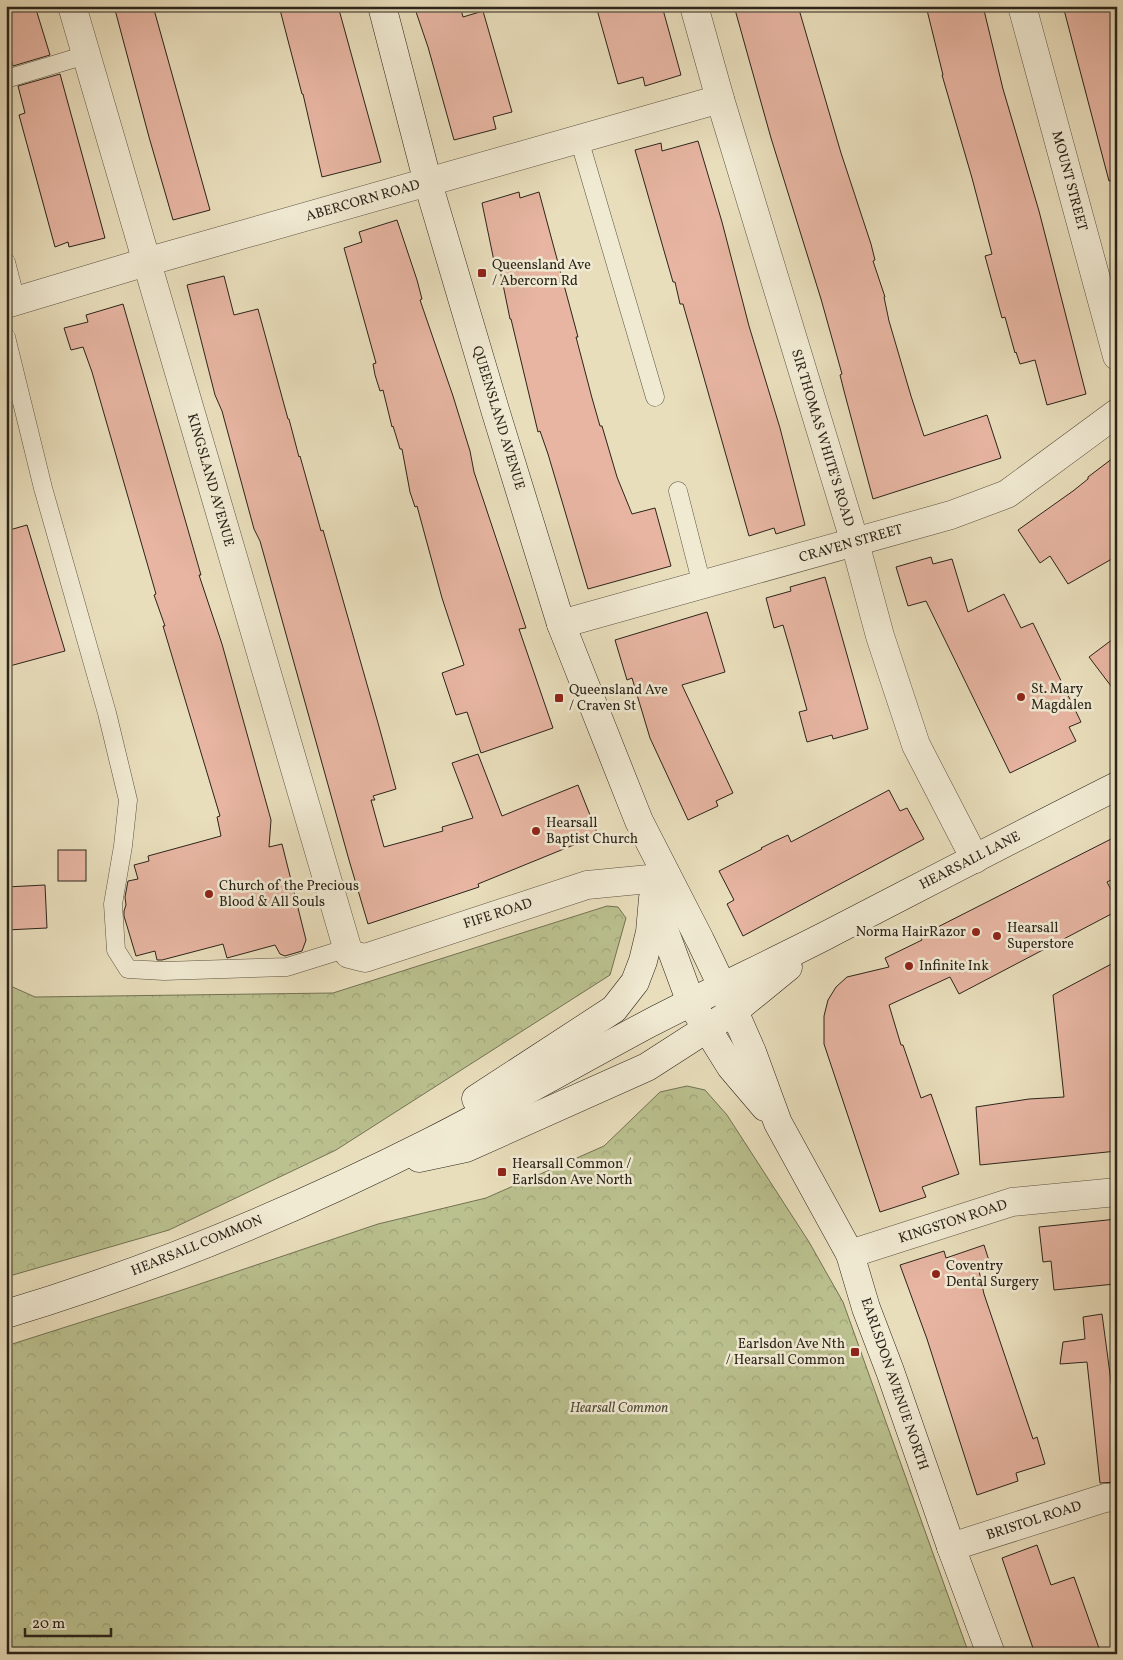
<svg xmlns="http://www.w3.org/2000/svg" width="1123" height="1660" viewBox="0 0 1123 1660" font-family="Vollkorn,serif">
  <defs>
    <pattern id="park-crowns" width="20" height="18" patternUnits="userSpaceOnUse" patternTransform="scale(1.25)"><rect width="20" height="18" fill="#bac08e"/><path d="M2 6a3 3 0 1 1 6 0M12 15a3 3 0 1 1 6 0" fill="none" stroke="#a0a57a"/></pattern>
  </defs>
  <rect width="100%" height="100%" fill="#e9debc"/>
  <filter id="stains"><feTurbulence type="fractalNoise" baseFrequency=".004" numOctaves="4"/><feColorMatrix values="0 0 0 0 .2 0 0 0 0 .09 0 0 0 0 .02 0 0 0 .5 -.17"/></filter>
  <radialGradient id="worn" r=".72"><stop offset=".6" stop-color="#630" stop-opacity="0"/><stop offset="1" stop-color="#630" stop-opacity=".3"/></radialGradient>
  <!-- park -->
  <g fill="url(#park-crowns)" stroke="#727254">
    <path d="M 607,906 L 618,907 L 626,918 L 610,975 L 336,1150 L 169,1230 L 6,1277 L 6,984 L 35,997 L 333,993 Z"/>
    <path d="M 687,1086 L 705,1090 L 727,1115 L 809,1242 L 843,1302 L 969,1654 L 6,1654 L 6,1346 L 176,1292 L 378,1224 L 486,1198 L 604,1146 L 660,1092 Z"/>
  </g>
  <!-- building -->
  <g fill="#e7b5a2" stroke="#2b241a">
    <path d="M 6,6 L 35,6 L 50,55 L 13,66 L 6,41 Z"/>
    <path d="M 114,6 L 153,6 L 210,210 L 173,220 L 149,137 Z"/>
    <path d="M 279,6 L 338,6 L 381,162 L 322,177 L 303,94 L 302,94 Z"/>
    <path d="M 414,6 L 460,6 L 463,17 L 483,11 L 512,112 L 493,117 L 496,129 L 454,140 L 428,47 Z"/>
    <path d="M 596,6 L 662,6 L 681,75 L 645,86 L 643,77 L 618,84 Z"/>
    <path d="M 734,6 L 798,6 L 841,153 L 871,244 L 875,260 L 873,261 L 885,297 L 884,297 L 889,321 L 911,396 L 924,436 L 987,415 L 1001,458 L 873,499 L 844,391 L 840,375 L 842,374 L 821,299 L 771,138 Z"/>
    <path d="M 926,6 L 983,6 L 1003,89 L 1039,211 L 1086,394 L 1047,405 L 1035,360 L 1020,364 L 1016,352 L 1015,353 L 1005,317 L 1002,318 L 985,256 L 992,254 L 972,178 L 942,75 L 943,75 Z"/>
    <path d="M 1063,6 L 1117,6 L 1117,180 L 1109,181 Z"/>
    <path d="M 60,74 L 105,238 L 69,247 L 68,242 L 55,247 L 19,115 L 25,113 L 18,86 Z"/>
    <path d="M 698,141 L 722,222 L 749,326 L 780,428 L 805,525 L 776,534 L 774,528 L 749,536 L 683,304 L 680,304 L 675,282 L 673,282 L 635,150 L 661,143 L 662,151 Z"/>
    <path d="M 519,192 L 520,198 L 539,192 L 578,337 L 576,337 L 592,398 L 600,426 L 602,426 L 617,477 L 632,514 L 655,508 L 671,566 L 588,589 L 548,454 L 540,431 L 538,432 L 511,319 L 510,319 L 498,260 L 494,261 L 482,203 Z"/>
    <path d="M 397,220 L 417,280 L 422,299 L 420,300 L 453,396 L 470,451 L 474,472 L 526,628 L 519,629 L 553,728 L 481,753 L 467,712 L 456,715 L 442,673 L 464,665 L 442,598 L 417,506 L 415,507 L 410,492 L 402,449 L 400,449 L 393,426 L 392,427 L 383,390 L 380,391 L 375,375 L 373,364 L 376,363 L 344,248 L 362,242 L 359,232 Z"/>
    <path d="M 224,276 L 234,315 L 258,309 L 288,419 L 289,419 L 299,457 L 300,456 L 321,531 L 323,530 L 380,730 L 396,789 L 373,796 L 375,800 L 371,800 L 384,847 L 443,831 L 442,827 L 473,818 L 452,763 L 478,754 L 502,816 L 578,785 L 598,835 L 478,884 L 479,887 L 368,924 L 349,860 L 260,541 L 254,529 L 222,411 L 215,395 L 187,285 Z"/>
    <path d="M 123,304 L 201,575 L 199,575 L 222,644 L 271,820 L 269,847 L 282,844 L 306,940 L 302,951 L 285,956 L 280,954 L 275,945 L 227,958 L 223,944 L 162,960 L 157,960 L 155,951 L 136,956 L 124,916 L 124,911 L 126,905 L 125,897 L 128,881 L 138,879 L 134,865 L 149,861 L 148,856 L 221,836 L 217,817 L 220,816 L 163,626 L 165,626 L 154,595 L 156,594 L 92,372 L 83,347 L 71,350 L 64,328 L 88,322 L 86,315 Z"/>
    <path d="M 1117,455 L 1117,556 L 1068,584 L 1050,556 L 1040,563 L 1018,530 L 1073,491 L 1088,479 L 1088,477 Z"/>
    <path d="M 27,525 L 65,651 L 6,667 L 6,531 Z"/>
    <path d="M 931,557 L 933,564 L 952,559 L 968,612 L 1004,594 L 1021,628 L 1033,623 L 1081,722 L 1069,727 L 1076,741 L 1010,773 L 926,601 L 908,606 L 896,567 Z"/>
    <path d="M 825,577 L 868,729 L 833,739 L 832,735 L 807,742 L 799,712 L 807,710 L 790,649 L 783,625 L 774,628 L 766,598 L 791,591 L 790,587 Z"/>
    <path d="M 707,612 L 725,672 L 682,685 L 733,793 L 716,801 L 718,806 L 688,820 L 650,738 L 632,678 L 627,680 L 615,640 Z"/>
    <path d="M 1117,636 L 1117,694 L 1089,657 Z"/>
    <path d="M 889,790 L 900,811 L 907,808 L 924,839 L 743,936 L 727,904 L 734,900 L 719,871 L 762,849 L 761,848 L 775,841 L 788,835 L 791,842 Z"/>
    <path d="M 1117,836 L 1117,877 L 1107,882 L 1117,901 L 1117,911 L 959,994 L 950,977 L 889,1005 L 901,1045 L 903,1045 L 921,1098 L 931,1094 L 959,1174 L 922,1187 L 926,1197 L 880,1212 L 824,1044 L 824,1016 L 828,1000 L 836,987 L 847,977 L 889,967 L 885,958 L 922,940 L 920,936 Z"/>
    <rect x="58" y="850" width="28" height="31"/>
    <path d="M 45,885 L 47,928 L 6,930 L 6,887 Z"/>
    <path d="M 1117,961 L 1117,1056 L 1113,1056 L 1117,1097 L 1117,1151 L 980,1165 L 976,1107 L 1029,1099 L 1064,1097 L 1053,995 Z"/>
    <path d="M 1117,1219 L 1117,1255 L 1112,1255 L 1115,1284 L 1054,1290 L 1051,1261 L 1043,1262 L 1039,1227 Z"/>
    <path d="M 984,1245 L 991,1267 L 979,1271 L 984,1294 L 1033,1439 L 1037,1437 L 1045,1464 L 1016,1473 L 1018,1481 L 977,1495 L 927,1339 L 900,1265 L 944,1251 L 946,1258 Z"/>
    <path d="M 1102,1314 L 1112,1389 L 1117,1389 L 1117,1482 L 1100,1483 L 1087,1362 L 1060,1364 L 1063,1342 L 1085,1339 L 1083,1317 Z"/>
    <path d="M 1037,1545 L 1051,1585 L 1074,1577 L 1101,1654 L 1035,1654 L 1002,1558 Z"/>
  </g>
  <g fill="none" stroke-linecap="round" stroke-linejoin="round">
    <defs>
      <g id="lane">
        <path d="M 6,79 L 86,55"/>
        <path d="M 579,139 L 655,397"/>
        <path d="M 6,262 L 16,301"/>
        <path d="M 6,337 L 43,488 L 107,713 L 128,800 L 123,846 L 113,904 L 116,950 L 128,969 L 164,971 L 287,967 L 348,948"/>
        <path d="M 678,491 L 702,585"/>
      </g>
      <g id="street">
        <path d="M 72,6 L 349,954 L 365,958 L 587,885 L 649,879"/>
        <path d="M 694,6 L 720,99 L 855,543 L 880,636 L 916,745 L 975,859"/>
        <path d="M 1022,6 L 1117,356"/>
        <path d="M 6,304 L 146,262 L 720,99"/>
        <path d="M 561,624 L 951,515 L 1007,494 L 1117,413"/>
        <path d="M 850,1254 L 1012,1202 L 1117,1192"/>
        <path d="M 951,1547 L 1105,1498 L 1117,1497"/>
      </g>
      <g id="secondary">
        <path d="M 382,6 L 428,183 L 496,413 L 561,624 L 639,821 L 700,940 L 734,1011 L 752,1052 L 778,1123 L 850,1254 L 866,1308 L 890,1371 L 951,1547 L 991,1654"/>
        <path d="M 655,905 L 691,1003 L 731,1067 L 765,1107"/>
        <path d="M 476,1099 L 614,1009 L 635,982 L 643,961 L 650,932 L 653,898"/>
        <path d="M 419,1158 L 466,1148 L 647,1067 L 734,1011 L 788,967"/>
        <path d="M 6,1314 C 153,1270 293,1211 430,1142 C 503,1105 575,1063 648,1024 C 706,994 766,966 825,936 C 922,886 1019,835 1117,786"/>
      </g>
    </defs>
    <!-- lane casing -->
    <use href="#lane" stroke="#5a5242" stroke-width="19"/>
    <!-- street casing -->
    <use href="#street" stroke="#5a5242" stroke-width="29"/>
    <!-- secondary casing -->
    <use href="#secondary" stroke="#2b241a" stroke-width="29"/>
    <!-- lane -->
    <use href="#lane" stroke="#f1ead3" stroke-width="18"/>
    <!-- street -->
    <use href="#street" stroke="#f1ead3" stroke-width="28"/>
    <!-- secondary -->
    <use href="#secondary" stroke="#f1ead3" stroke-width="28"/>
  </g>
  <!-- markers -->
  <g fill="#8f2418" stroke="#f1ead3" stroke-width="2">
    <rect x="477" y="268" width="10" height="10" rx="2.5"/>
    <circle cx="1021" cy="697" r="5"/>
    <rect x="554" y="693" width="10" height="10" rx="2.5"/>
    <circle cx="536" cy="831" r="5"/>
    <circle cx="209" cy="894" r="5"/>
    <circle cx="976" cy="932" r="5"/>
    <circle cx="997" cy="936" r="5"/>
    <circle cx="909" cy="966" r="5"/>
    <rect x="497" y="1167" width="10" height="10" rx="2.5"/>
    <circle cx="936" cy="1274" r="5"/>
    <rect x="850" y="1347" width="10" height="10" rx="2.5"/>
  </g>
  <g text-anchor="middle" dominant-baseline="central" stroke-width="5" stroke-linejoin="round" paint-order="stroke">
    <!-- street labels -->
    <g font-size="14" fill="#2b241a" stroke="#f1ead3">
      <text transform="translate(1069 181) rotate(75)">MOUNT STREET</text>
      <text transform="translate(363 201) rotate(-16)">ABERCORN ROAD</text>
      <text transform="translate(498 418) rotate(73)">QUEENSLAND AVENUE</text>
      <text transform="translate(822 438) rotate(73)">SIR THOMAS WHITE'S ROAD</text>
      <text transform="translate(210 480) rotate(74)">KINGSLAND AVENUE</text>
      <text transform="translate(851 544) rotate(-16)">CRAVEN STREET</text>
      <text transform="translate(970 861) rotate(-27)">HEARSALL LANE</text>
      <text transform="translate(498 914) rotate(-18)">FIFE ROAD</text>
      <text transform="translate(953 1222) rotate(-18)">KINGSTON ROAD</text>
      <text transform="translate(197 1246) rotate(-22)">HEARSALL COMMON</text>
      <text transform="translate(894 1384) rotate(71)">EARLSDON AVENUE NORTH</text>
      <text transform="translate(1034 1521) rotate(-18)">BRISTOL ROAD</text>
    </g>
    <!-- poi labels -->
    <g font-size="14" fill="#2b241a" stroke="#f1ead3" text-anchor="start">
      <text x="492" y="265">Queensland Ave<tspan x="492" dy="16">/ Abercorn Rd</tspan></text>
      <text x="1031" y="689">St. Mary<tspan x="1031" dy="16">Magdalen</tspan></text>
      <text x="569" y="690">Queensland Ave<tspan x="569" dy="16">/ Craven St</tspan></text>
      <text x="546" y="823">Hearsall<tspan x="546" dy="16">Baptist Church</tspan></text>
      <text x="219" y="886">Church of the Precious<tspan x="219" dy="16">Blood &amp; All Souls</tspan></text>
      <text x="1007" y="928">Hearsall<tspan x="1007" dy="16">Superstore</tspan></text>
      <text x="966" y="932" text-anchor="end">Norma HairRazor</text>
      <text x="919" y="966">Infinite Ink</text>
      <text x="512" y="1164">Hearsall Common /<tspan x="512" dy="16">Earlsdon Ave North</tspan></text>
      <text x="946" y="1266">Coventry<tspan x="946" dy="16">Dental Surgery</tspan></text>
      <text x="845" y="1344" text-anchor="end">Earlsdon Ave Nth<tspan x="845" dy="16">/ Hearsall Common</tspan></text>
    </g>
    <!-- park labels -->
    <g font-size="14" font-style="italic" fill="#4f4b37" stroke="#f1ead3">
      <text x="619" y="1408">Hearsall Common</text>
    </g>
  </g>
  <!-- margin -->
  <rect width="1123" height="1660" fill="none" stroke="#e9debc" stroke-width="25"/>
  <rect x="8" y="8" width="1108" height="1645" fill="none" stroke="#2b241a" stroke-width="2.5"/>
  <rect x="12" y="12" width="1098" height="1635" fill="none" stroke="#2b241a"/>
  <!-- scale -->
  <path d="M25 1628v8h86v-8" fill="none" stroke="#2b241a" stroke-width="2.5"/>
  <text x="32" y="1628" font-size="15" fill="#2b241a" stroke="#f1ead3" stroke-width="4" paint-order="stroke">20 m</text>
  <rect width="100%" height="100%" filter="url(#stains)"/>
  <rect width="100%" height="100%" fill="url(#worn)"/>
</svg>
